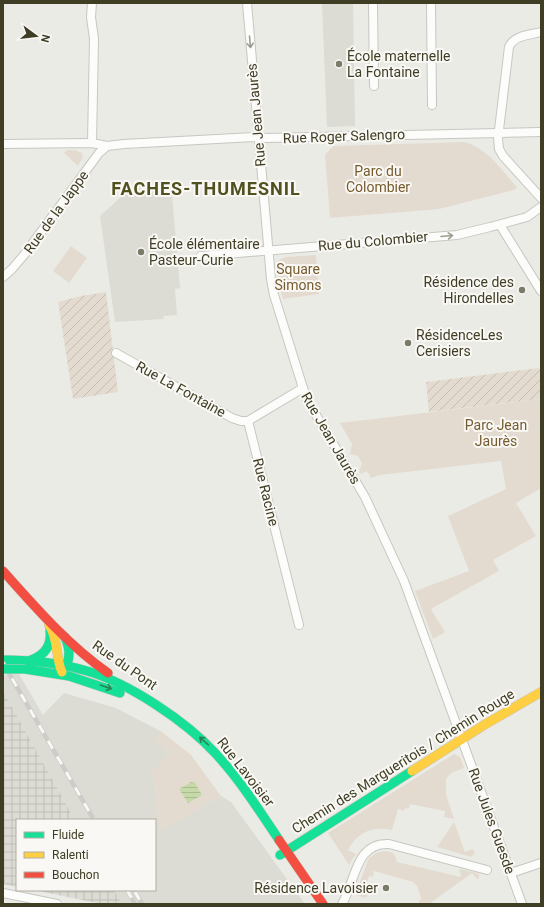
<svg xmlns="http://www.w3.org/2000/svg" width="544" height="907" viewBox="0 0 544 907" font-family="Roboto,sans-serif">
  <defs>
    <pattern id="industrial-grid" width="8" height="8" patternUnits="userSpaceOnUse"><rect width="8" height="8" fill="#dcdbd4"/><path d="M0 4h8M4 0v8" fill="none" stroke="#bebdb6"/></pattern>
    <pattern id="garden-furrows" width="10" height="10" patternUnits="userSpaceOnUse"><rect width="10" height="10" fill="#e4dbd0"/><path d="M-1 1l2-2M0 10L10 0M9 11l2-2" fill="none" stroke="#c5bdb2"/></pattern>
    <pattern id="water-rules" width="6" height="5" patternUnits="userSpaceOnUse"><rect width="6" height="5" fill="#c6d9a8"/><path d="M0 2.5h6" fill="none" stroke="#abbb90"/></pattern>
  </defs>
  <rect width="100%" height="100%" fill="#ebebe6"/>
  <!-- built -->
  <g fill="#dcdbd4">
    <path d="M 322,3 L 353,3 L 355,126 L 327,127 Z"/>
    <path d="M 171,183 L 180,288 L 175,289 L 177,315 L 163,316 L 164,319 L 115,322 L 100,216 L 132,187 Z"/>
    <path d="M 19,674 L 43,715 L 64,693 L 116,708 L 162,732 L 154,738 L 170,753 L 151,774 L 156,783 L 157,798 L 154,800 L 157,806 L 160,830 L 221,796 L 231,802 L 305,904 L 122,904 L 114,890 L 155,890 L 155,820 L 75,820 L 3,691 L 3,675 Z"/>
  </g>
  <!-- industrial -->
  <g fill="url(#industrial-grid)">
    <path d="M 3,691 L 75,820 L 17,820 L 17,887 L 3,884 Z"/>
    <path d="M 34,890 L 114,890 L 122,904 L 102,904 Z"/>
  </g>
  <!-- green -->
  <g fill="#e4dbd0">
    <path d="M 464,142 C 488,148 501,170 517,187 L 514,190 L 439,209 L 330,218 L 325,155 L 333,146 Z"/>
    <path d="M 67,150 L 75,150 L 82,153 L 83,157 L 78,166 L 64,153 Z"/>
    <path d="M 71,246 L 87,258 L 69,283 L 53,271 Z"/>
    <path d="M 316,255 L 319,294 L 283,299 L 278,281 L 277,261 L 286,257 Z"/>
    <path d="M 541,399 L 541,488 L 516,503 L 536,536 L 493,560 L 499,571 L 431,609 L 445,632 L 433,639 L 415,591 L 469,571 L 448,516 L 506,489 L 501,461 L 380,475 L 371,478 L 367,471 L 361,474 L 359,472 L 362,463 L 358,456 L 350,454 L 352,444 L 340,423 Z"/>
    <path d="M 162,732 L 191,755 L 221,796 L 159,831 L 157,806 L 154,800 L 157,798 L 156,783 L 151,774 L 170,753 L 154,738 Z"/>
    <path d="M 454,754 L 460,757 L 464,768 L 451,773 L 446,779 L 446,794 L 454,819 L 444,817 L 445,811 L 410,804 L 409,809 L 405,808 L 404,811 L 398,809 L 392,830 C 372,826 358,832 348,850 L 356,854 L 349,865 L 328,833 Z"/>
    <path d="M 454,822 L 465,852 L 473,849 L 475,853 L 471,857 L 437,847 Z"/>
    <path d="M 385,851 L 394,853 L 397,862 L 461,877 L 459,869 L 477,873 L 479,875 L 479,878 L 477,879 L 472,873 L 429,904 L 418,904 L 421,898 L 417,886 L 413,882 L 374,871 L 373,877 L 369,876 L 365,890 L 369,892 L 366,898 L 356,895 L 356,892 L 369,858 L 376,853 Z"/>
  </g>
  <!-- garden -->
  <g fill="url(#garden-furrows)">
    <path d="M 106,292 L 118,392 L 73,399 L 58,302 L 81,296 Z"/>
    <path d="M 539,368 L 541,373 L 541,399 L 429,412 L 426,382 Z"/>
  </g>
  <!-- water -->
  <path fill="url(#water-rules)" d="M 191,782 L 195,783 L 202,795 L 188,803 L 179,789 Z"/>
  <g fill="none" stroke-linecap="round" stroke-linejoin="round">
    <defs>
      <g id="street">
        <path d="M 247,3 L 271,279 L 274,295 L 303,388 L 307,400 L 365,497 L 404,581 L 522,904"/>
        <path d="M 373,3 L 374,86"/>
        <path d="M 431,3 L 432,105"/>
        <path d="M 541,32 C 530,35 514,35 509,47 L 498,138 L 499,149 L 503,156 L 541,198"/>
        <path d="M 92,143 L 94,39 L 91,17 L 92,3"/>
        <path d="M 3,144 L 92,143 L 107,146 L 124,144 L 254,137 L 267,138 L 541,132"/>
        <path d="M 500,225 L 541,291"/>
        <path d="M 201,256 L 457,235 L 490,227 L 527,217 L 541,207"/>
        <path d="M 3,277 L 12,269 L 24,255 L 99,153 L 107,146"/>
        <path d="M 116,353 L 232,418 L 241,421 L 248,421"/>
        <path d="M 299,625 L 248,421 L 303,388"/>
        <path d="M 511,873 L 541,863"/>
        <path d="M 3,893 L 57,904"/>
        <path d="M 342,904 C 356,881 355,842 389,844 L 487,870"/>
      </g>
      <g id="fast">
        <path d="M 3,660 C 31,660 60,663 87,671 C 129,683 187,722 216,754 C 240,780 259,810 279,840"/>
        <path d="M 31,660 C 45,655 52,645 50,630"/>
        <path d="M 60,668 L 66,666 C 71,656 69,647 65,637"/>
        <path d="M 25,669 L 69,676 L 120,693"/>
        <path d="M 280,855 L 412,771"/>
      </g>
      <g id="slow">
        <path d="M 49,625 C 59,640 55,657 62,672"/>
        <path d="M 412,771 L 484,725 L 541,692"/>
      </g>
      <g id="jam">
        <path d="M 3,571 C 35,607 68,645 108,673"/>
        <path d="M 279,840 L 323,904"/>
      </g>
    </defs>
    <!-- street casing -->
    <use href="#street" stroke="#c7c7c2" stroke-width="10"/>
    <!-- fast casing -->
    <use href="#fast" stroke="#c6c5be" stroke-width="10"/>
    <!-- slow casing -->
    <use href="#slow" stroke="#c6c5be" stroke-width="10"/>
    <!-- jam casing -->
    <use href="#jam" stroke="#c6c5be" stroke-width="10"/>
    <!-- street -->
    <use href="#street" stroke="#fcfcfb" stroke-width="8"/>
    <!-- fast -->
    <use href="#fast" stroke="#16e098" stroke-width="9"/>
    <!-- slow -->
    <use href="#slow" stroke="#ffcf43" stroke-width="9"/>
    <!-- jam -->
    <use href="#jam" stroke="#f24e42" stroke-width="9"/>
    <defs>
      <g id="rail">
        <path d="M 3,663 L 94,820"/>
        <path d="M 127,890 L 135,904"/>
        <path d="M 135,892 L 142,904"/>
      </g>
    </defs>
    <!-- rail casing -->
    <use href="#rail" stroke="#ccccc8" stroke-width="4.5"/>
    <!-- rail -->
    <use href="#rail" stroke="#faf8f5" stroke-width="3" stroke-dasharray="9" stroke-linecap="butt"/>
    <defs>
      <path id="fast-bridge" d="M 3,669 L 25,669"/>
    </defs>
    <!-- fast-bridge casing -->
    <use href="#fast-bridge" stroke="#c6c5be" stroke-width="10" stroke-linecap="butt"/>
    <!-- fast-bridge -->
    <use href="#fast-bridge" stroke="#16e098" stroke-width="9"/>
  </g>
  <!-- one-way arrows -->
  <defs><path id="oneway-shaft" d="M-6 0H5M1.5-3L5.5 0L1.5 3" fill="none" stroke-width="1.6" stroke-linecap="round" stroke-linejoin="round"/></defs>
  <g stroke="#9e9d90">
    <use href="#oneway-shaft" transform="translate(250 42) rotate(85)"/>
    <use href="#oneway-shaft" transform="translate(447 236) rotate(-5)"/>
  </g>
  <g stroke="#2f7f52">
    <use href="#oneway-shaft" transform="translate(106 687) rotate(19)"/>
    <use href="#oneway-shaft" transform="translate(204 741) rotate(-138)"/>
  </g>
  <!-- markers -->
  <g fill="#7b7b68" stroke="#faf8f5" stroke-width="1.5">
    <circle cx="339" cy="64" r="4"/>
    <circle cx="141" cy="252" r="4"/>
    <circle cx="522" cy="290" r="4"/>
    <circle cx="408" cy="343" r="4"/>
    <circle cx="386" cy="888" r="4"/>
  </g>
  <g text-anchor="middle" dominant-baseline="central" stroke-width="4" stroke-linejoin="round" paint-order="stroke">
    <!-- poi labels -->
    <g font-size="14" fill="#3f3e24" stroke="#faf8f5" text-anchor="start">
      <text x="347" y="56">École maternelle<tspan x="347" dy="16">La Fontaine</tspan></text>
      <text x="149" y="244">École élémentaire<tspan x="149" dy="16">Pasteur-Curie</tspan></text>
      <text x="514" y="282" text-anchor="end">Résidence des<tspan x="514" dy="16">Hirondelles</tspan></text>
      <text x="416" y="335">RésidenceLes<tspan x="416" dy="16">Cerisiers</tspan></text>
      <text x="378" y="888" text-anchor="end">Résidence Lavoisier</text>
    </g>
    <!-- street labels -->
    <g font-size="14" fill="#3f3e24" stroke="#faf8f5">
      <text transform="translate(256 115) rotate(-95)">Rue Jean Jaurès</text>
      <text transform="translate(344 136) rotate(-2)">Rue Roger Salengro</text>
      <text transform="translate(56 212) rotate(-54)">Rue de la Jappe</text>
      <text transform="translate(373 241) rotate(-5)">Rue du Colombier</text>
      <text transform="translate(181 389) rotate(29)">Rue La Fontaine</text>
      <text transform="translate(331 438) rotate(60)">Rue Jean Jaurès</text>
      <text transform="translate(266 492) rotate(76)">Rue Racine</text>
      <text transform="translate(125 665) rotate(35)">Rue du Pont</text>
      <text transform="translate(403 761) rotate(-32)">Chemin des Margueritois / Chemin Rouge</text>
      <text transform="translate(246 772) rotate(52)">Rue Lavoisier</text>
      <text transform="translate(492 821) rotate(70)">Rue Jules Guesde</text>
    </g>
    <!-- park labels -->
    <g font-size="14" fill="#765b2e" stroke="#faf8f5">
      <text x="378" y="171">Parc du<tspan x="378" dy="16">Colombier</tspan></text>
      <text x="298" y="269">Square<tspan x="298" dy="16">Simons</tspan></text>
      <text x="496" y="425">Parc Jean<tspan x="496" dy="16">Jaurès</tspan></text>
    </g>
    <!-- district labels -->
    <g font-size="18" font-weight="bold" letter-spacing="1" fill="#51511f" stroke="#faf8f5">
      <text x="206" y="188">FACHES-THUMESNIL</text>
    </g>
  </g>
  <!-- border -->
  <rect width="544" height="907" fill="none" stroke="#3f3e24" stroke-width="8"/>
  <!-- legend -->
  <rect x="16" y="819" width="140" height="72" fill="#faf8f5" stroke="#afaea1"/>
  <rect x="24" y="832" width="20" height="6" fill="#16e098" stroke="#afaea1"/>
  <text x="52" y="839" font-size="12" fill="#3f3e24">Fluide</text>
  <rect x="24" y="852" width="20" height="6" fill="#ffcf43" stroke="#afaea1"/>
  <text x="52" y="859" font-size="12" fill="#3f3e24">Ralenti</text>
  <rect x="24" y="872" width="20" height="6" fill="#f24e42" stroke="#afaea1"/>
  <text x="52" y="879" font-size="12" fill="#3f3e24">Bouchon</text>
  <!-- north arrow -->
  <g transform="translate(36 36) rotate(105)" stroke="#faf8f5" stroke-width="3" paint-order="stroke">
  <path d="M0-3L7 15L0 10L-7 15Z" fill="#3f3e24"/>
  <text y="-6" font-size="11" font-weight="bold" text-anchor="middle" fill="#3f3e24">N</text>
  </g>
</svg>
